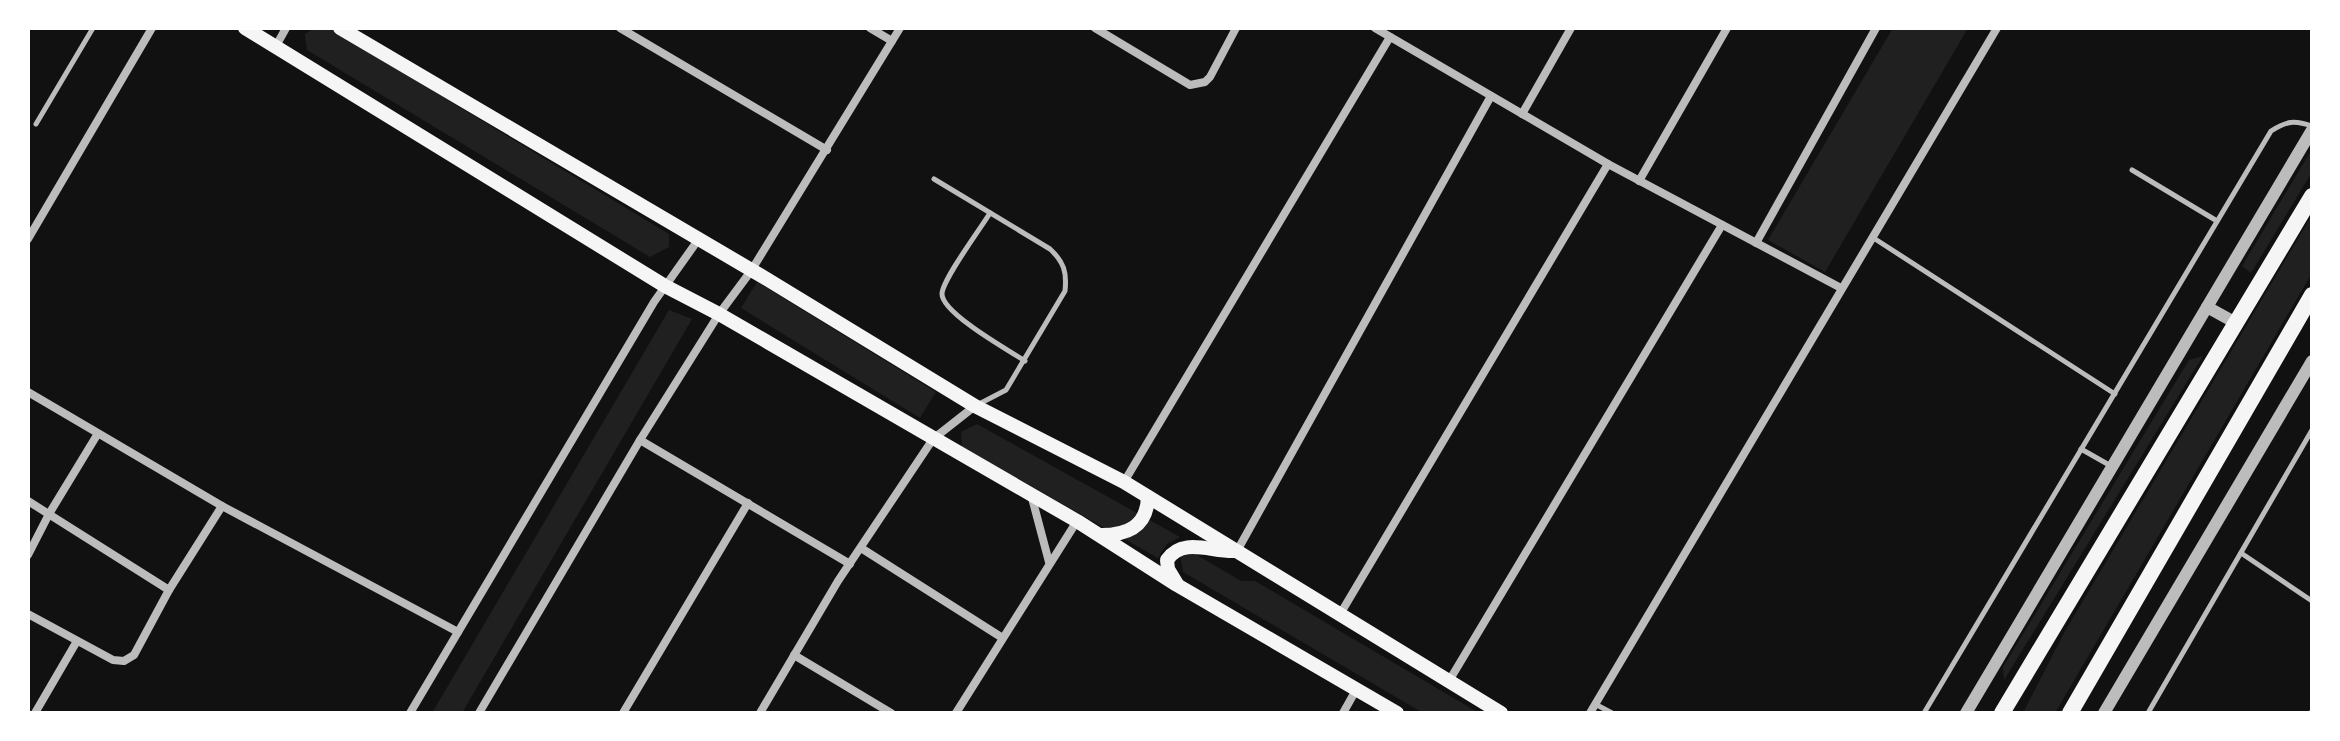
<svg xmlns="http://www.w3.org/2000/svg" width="2340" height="741" viewBox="0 0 2340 741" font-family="'Playfair Display',serif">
  <rect width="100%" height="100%" fill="#111"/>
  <!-- green -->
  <g fill="#202020">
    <path d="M 315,28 L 329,28 L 669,234 L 669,247 L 650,257 L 307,50 L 305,34 Z"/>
    <path d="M 1893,28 L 1968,28 L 1825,272 L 1768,240 Z"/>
    <path d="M 2312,149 L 2312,172 L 2251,273 L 2242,266 Z"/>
    <path d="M 2312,215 L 2312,273 L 2055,713 L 2023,713 L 2065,631 Z"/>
    <path d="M 757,282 L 936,392 L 920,418 L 741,308 Z"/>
    <path d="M 669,310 L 692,319 L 462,713 L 432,713 Z"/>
    <path d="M 2203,356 L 2004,680 L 2003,667 L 2189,360 Z"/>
    <path d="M 977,424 L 1180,537 L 1167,544 L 1158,558 L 962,447 L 961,432 Z"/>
    <path d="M 1190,551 L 1241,581 L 1255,581 L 1479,713 L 1423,713 L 1183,572 L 1180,555 Z"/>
  </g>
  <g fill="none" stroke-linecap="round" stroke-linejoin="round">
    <!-- service -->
    <g stroke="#bcbcbc" stroke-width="5">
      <path d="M 36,124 L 93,28"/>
      <path d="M 2132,170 L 2217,221"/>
      <path d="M 934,179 L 1050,249 C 1064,262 1067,272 1065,291 L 1006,390 L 979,404"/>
      <path d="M 990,213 C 981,228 942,280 942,294 C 942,313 1008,350 1025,361"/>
      <path d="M 1872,237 L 2115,394"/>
      <path d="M 2081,449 L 2111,466"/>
      <path d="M 2241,553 L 2312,601"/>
      <path d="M 1595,704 L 1612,713"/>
      <path d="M 1924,713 L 2271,131 C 2287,121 2294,120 2312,126"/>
      <path d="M 2148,713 L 2312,430"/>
      <path d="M 2311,713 L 2312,711"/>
    </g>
    <!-- minor -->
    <g stroke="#bcbcbc" stroke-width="8">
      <path d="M 620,28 L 827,150"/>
      <path d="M 870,28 L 892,41"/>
      <path d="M 1095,28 L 1190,85 L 1205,82 L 1210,77 L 1236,28"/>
      <path d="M 1375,28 L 1608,164 L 1841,288"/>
      <path d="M 276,46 L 286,28"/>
      <path d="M 1522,114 L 1571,28"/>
      <path d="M 1639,181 L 1727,28"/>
      <path d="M 28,239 L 152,28"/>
      <path d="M 1756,243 L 1876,28"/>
      <path d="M 28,392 L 222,506 L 458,632"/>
      <path d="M 640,440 L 850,564"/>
      <path d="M 1124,482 L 1390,37"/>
      <path d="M 1032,498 L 1049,562"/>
      <path d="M 28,501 L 169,590"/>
      <path d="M 861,548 L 1001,637"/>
      <path d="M 1237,551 L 1491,96"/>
      <path d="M 28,555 L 49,514 L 97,435"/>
      <path d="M 28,614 L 113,660 L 124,661 L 134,655 L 169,590 L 222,506"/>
      <path d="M 1339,616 L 1608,164"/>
      <path d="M 794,655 L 891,713"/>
      <path d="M 1449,681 L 1722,225"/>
      <path d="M 35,713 L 77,641"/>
      <path d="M 410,713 L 654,302 L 698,240"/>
      <path d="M 479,713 L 640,440 L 719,314 L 751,271 L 900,28"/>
      <path d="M 623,713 L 748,503"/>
      <path d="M 760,713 L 838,581 L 933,439 L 975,406"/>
      <path d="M 956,713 L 1077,521"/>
      <path d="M 1343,713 L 1356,690"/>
      <path d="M 1590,713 L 1997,28"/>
    </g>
    <!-- tertiary -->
    <g stroke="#bcbcbc" stroke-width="12">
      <path d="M 2207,307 L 2236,323"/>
      <path d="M 1966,713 L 2312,130"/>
      <path d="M 2104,713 L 2312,361"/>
    </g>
    <!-- secondary -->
    <g stroke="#f5f5f5" stroke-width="14">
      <path d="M 245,28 L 665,286 L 719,314 L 1077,521 L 1177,585 L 1397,713"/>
      <path d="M 340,28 L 765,278 L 975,406 L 1124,482 L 1501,713"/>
      <path d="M 1101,535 C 1128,535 1147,526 1148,497"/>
      <path d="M 1177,584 L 1168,569 L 1167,560 C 1183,536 1213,553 1236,551"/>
    </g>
    <!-- primary -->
    <g stroke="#f5f5f5" stroke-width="16">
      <path d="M 2002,713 L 2312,196"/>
      <path d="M 2070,713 L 2312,295"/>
    </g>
  </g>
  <!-- border -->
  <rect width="2340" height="741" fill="none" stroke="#ffffff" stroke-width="60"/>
</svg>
